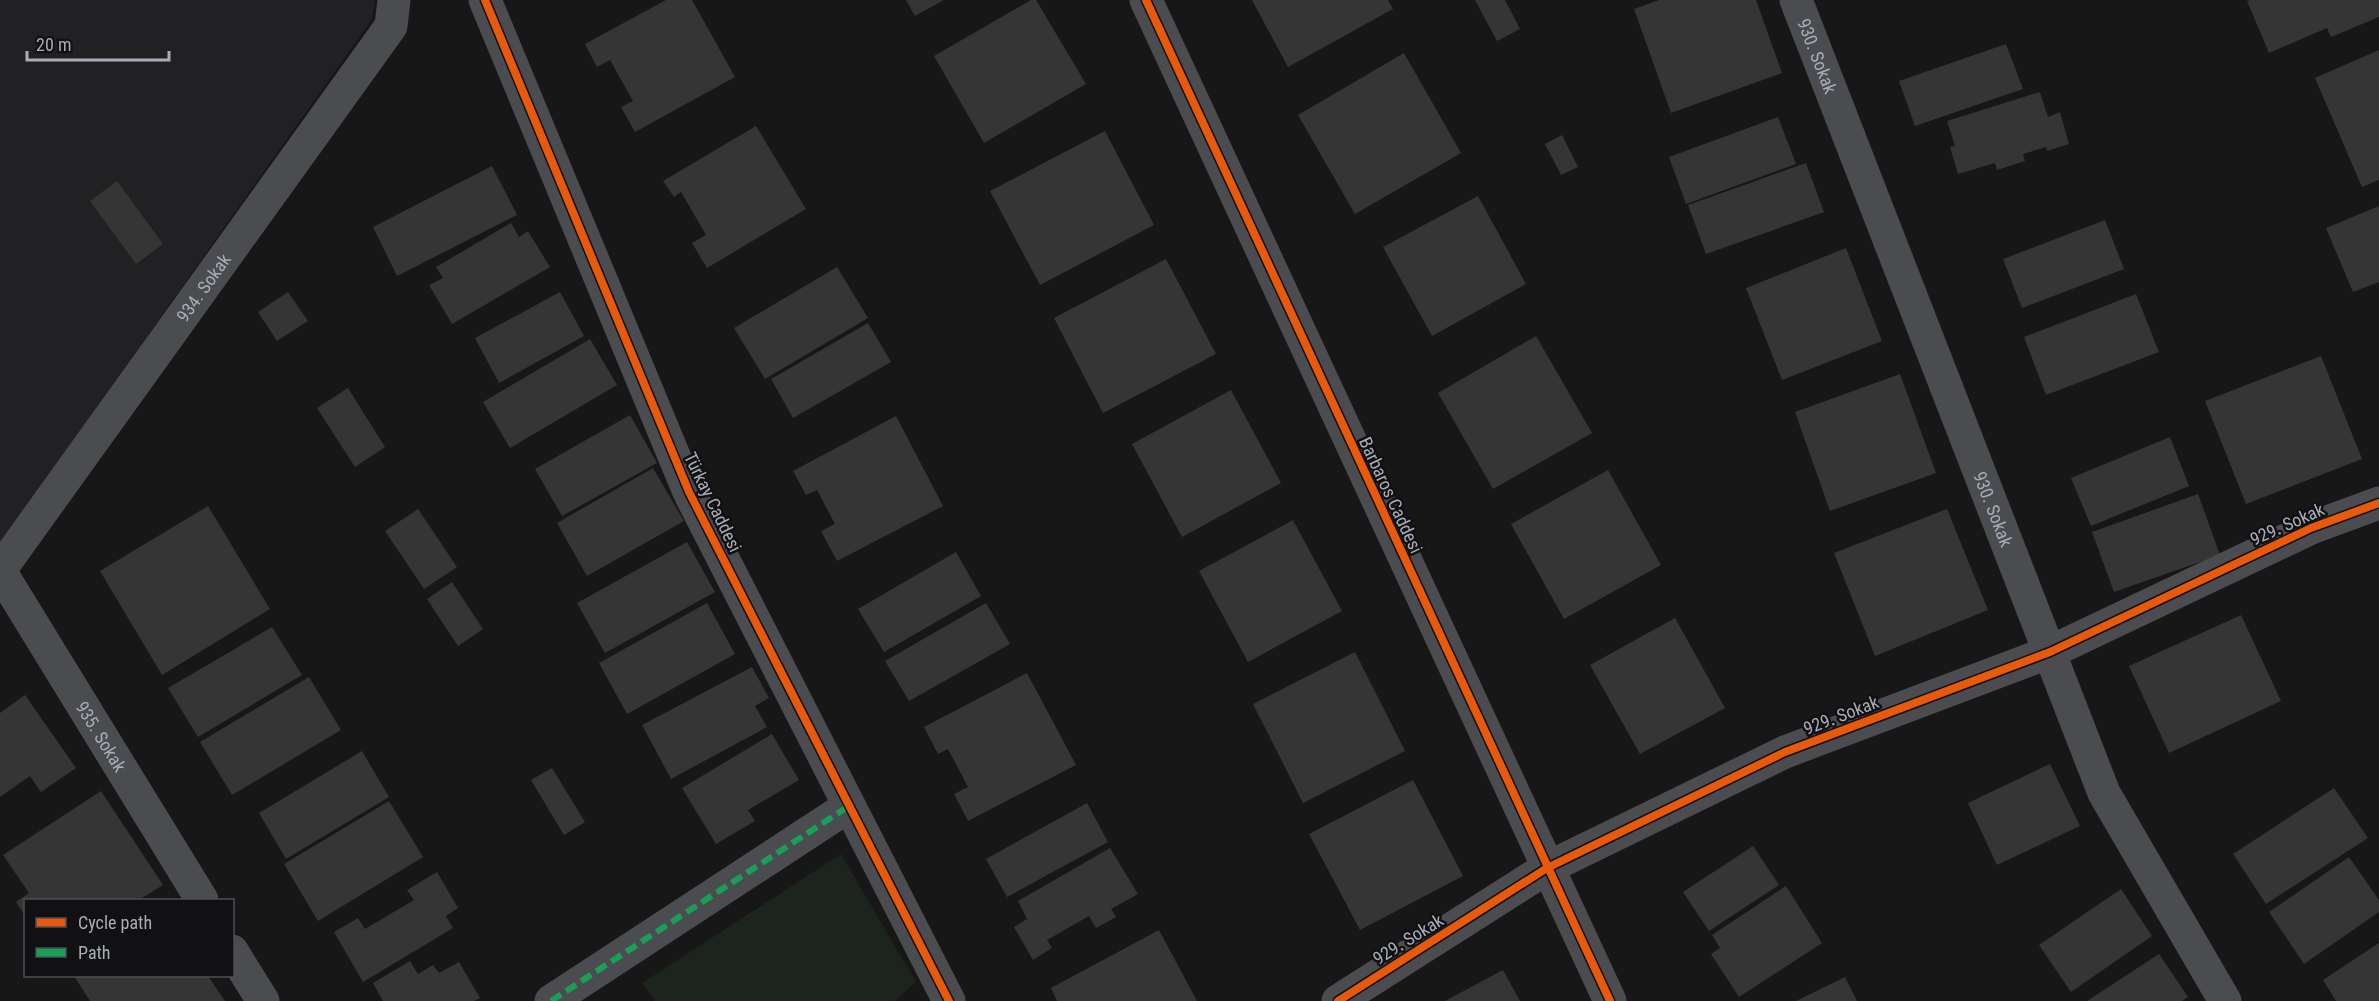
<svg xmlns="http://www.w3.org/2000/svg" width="2379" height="1001" viewBox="0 0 2379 1001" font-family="'Roboto Condensed',sans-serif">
  <rect width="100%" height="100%" fill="#171717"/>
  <!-- built -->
  <path fill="#212123" d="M 0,0 L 375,0 L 372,19 L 0,544 Z"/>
  <!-- green -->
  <path fill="#1d241e" d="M 841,854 L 916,982 L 895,1001 L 655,1001 L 642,983 Z"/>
  <!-- building -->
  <g fill="#353536">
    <path d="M 666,0 L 692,0 L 735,77 L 635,132 L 621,107 L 633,101 L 610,60 L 597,67 L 585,44 Z"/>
    <path d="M 906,0 L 944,0 L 915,16 Z"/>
    <path d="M 1031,0 L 1036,0 L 1086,84 L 984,143 L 934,56 Z"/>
    <path d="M 1252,0 L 1388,0 L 1393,9 L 1288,67 Z"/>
    <path d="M 1475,0 L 1505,0 L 1520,29 L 1497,41 Z"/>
    <path d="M 1659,0 L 1756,0 L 1782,73 L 1671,113 L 1634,9 Z"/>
    <path d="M 2250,0 L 2379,0 L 2379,17 L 2331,37 L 2327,28 L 2269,53 L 2247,1 Z"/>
    <path d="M 2006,44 L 2023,89 L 1915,126 L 1899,81 Z"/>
    <path d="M 2379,50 L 2379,180 L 2362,187 L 2315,78 Z"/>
    <path d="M 1404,53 L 1461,153 L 1355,214 L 1298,115 Z"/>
    <path d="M 2040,92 L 2048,117 L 2060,112 L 2069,144 L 2047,151 L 2046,147 L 2023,154 L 2025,161 L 1997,170 L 1995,163 L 1958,174 L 1950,147 L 1955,146 L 1947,121 Z"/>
    <path d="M 1778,117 L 1796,164 L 1686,204 L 1669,157 Z"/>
    <path d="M 756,126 L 806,209 L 707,268 L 692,243 L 706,235 L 681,192 L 674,197 L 663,181 Z"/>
    <path d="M 1105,131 L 1154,225 L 1040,285 L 990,191 Z"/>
    <path d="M 1562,135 L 1578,167 L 1561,175 L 1545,144 Z"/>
    <path d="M 1806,163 L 1824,212 L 1706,254 L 1688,205 Z"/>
    <path d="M 492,166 L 517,215 L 397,276 L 373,227 Z"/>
    <path d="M 117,181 L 163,244 L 136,264 L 90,201 Z"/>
    <path d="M 1478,196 L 1526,284 L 1432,336 L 1383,247 Z"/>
    <path d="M 2379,206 L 2379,282 L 2353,292 L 2326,228 Z"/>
    <path d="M 2105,220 L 2124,269 L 2022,308 L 2003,259 Z"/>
    <path d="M 511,223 L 519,237 L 528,231 L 550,267 L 452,324 L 429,285 L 443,278 L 436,267 Z"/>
    <path d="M 1846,248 L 1882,341 L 1782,380 L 1746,288 Z"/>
    <path d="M 1166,259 L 1216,354 L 1103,413 L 1054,318 Z"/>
    <path d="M 837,267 L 868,318 L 765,379 L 734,328 Z"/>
    <path d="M 288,292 L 308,321 L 277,341 L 258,312 Z"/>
    <path d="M 560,292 L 584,336 L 499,383 L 475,338 Z"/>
    <path d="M 2136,294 L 2159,352 L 2046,395 L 2024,337 Z"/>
    <path d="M 868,323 L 891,362 L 793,418 L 771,379 Z"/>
    <path d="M 1536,336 L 1592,433 L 1493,489 L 1438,393 Z"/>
    <path d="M 590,339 L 617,385 L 510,448 L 483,402 Z"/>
    <path d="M 2321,356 L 2362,459 L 2246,504 L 2205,401 Z"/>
    <path d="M 1900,374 L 1936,473 L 1830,511 L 1795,412 Z"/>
    <path d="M 348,388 L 385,447 L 355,467 L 317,408 Z"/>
    <path d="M 1231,390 L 1281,483 L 1182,537 L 1132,444 Z"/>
    <path d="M 630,415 L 657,463 L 562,516 L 535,469 Z"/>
    <path d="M 896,416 L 943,506 L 837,561 L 821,531 L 835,524 L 817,490 L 806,495 L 793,471 Z"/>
    <path d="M 2170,437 L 2189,486 L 2091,526 L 2071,478 Z"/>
    <path d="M 653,468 L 684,521 L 587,576 L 557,523 Z"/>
    <path d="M 1608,470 L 1661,565 L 1564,619 L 1511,524 Z"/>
    <path d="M 2198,494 L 2220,555 L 2114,592 L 2092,532 Z"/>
    <path d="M 208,506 L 270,609 L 162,675 L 100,571 Z"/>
    <path d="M 418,509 L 457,567 L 424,589 L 385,531 Z"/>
    <path d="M 1947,509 L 1988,610 L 1875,656 L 1834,553 Z"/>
    <path d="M 1293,520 L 1342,611 L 1248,662 L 1199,571 Z"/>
    <path d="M 687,542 L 715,592 L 605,653 L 577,603 Z"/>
    <path d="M 956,552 L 981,596 L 884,652 L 858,609 Z"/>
    <path d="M 452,582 L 483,629 L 458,646 L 427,599 Z"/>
    <path d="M 707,603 L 735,654 L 627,714 L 599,663 Z"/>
    <path d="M 986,603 L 1010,644 L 909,701 L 885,661 Z"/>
    <path d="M 2241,615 L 2281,701 L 2169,753 L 2129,666 Z"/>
    <path d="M 1675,618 L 1725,708 L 1640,754 L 1590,665 Z"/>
    <path d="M 272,627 L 302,675 L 198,737 L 168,688 Z"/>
    <path d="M 1355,652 L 1405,751 L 1303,803 L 1253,704 Z"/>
    <path d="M 752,667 L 769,698 L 755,706 L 767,727 L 671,779 L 642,725 Z"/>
    <path d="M 1027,673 L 1076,765 L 968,821 L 954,794 L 968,787 L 948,749 L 938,754 L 924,727 Z"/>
    <path d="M 309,677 L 341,730 L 232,795 L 200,742 Z"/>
    <path d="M 25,695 L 76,768 L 41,792 L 30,776 L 0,797 L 0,713 Z"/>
    <path d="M 772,734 L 799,780 L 748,810 L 755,821 L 716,844 L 682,788 Z"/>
    <path d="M 362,751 L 389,797 L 286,859 L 259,813 Z"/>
    <path d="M 2050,764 L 2080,826 L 1997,865 L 1968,803 Z"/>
    <path d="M 552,768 L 585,822 L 564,835 L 531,780 Z"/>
    <path d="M 1413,780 L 1463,876 L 1360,930 L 1309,834 Z"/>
    <path d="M 2334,788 L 2368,838 L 2266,904 L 2233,854 Z"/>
    <path d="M 101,791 L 163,885 L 139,900 L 26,900 L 26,917 L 16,902 L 29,893 L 3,855 Z"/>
    <path d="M 389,801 L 423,857 L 318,921 L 284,864 Z"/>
    <path d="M 1087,803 L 1108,842 L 1007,897 L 986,859 Z"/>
    <path d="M 1753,846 L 1779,885 L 1709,931 L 1683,892 Z"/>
    <path d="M 1110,848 L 1138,894 L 1111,909 L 1116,917 L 1096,928 L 1089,916 L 1047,940 L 1052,948 L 1033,960 L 1014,927 L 1027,919 L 1018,901 Z"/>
    <path d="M 2349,857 L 2379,900 L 2379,912 L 2304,964 L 2269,912 Z"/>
    <path d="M 437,872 L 458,908 L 446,916 L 453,928 L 363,982 L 334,932 L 358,918 L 365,929 L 414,900 L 407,890 Z"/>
    <path d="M 1786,886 L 1822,943 L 1739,997 L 1711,954 L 1720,948 L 1712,935 Z"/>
    <path d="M 2121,889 L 2152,936 L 2071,992 L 2039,945 Z"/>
    <path d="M 1159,930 L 1197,1001 L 1057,1001 L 1051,988 Z"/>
    <path d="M 2379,943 L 2379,1001 L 2336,1001 L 2323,980 Z"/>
    <path d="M 2159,954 L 2188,997 L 2182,1001 L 2087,1001 Z"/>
    <path d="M 410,961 L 418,974 L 433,965 L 439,973 L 459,962 L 480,998 L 474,1001 L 383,1001 L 373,983 Z"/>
    <path d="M 1503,970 L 1520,1001 L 1445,1001 Z"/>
    <path d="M 74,976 L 208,976 L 225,1001 L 90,1001 Z"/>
    <path d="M 1845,977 L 1857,1001 L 1796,1001 Z"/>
  </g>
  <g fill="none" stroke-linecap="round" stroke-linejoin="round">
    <!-- minor -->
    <g stroke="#4b4c50" stroke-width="33">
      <path d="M 485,0 L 689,492 L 949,1001"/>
      <path d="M 1146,0 L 1610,1001"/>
      <path id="s1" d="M 1796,0 L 2104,793 L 2225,1001"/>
      <path id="s2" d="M 0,570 L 391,26 L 394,0"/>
      <path id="s3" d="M 0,571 L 202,900"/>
      <path d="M 232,951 L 263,1001"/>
      <path d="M 551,1001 L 849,806"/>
      <path d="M 1338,1001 L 1547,868 L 1785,752 L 2050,652 L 2311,528 L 2379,503"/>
    </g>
    <!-- quiet -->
    <path stroke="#1a9f57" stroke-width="6" stroke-dasharray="12 6" stroke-linecap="butt" d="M 551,1001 L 849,806"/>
    <defs>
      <g id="cycleway">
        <path d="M 485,0 L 689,492 L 949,1001"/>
        <path d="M 1146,0 L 1610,1001"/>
        <path d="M 1338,1001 L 1547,868 L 1785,752 L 2050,652 L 2311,528 L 2379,503"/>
      </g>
    </defs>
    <!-- cycleway casing -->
    <use href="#cycleway" stroke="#111113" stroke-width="11"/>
    <!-- cycleway -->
    <use href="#cycleway" stroke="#e8590c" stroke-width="8"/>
  </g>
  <g text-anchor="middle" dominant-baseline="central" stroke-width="5" stroke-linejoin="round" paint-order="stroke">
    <!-- street labels -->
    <g font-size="18" fill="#a8adb8" stroke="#111113">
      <text stroke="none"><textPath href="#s1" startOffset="60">930. Sokak</textPath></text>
      <text stroke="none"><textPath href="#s2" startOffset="348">934. Sokak</textPath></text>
      <text transform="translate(1391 495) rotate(65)">Barbaros Caddesi</text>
      <text transform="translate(713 502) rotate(64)">Türkay Caddesi</text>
      <text stroke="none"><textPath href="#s1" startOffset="546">930. Sokak</textPath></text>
      <text transform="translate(2287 524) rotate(-24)">929. Sokak</text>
      <text transform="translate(1841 715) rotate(-21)">929. Sokak</text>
      <text stroke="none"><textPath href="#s3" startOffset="194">935. Sokak</textPath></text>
      <text transform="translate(1408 939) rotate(-32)">929. Sokak</text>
    </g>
  </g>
  <!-- legend -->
  <rect x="24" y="899" width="210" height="78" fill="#111113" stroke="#4d4f55" stroke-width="1.5"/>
  <rect x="36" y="918" width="30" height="9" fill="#e8590c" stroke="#4d4f55" stroke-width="1.5"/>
  <text x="78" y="929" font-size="18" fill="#a8adb8">Cycle path</text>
  <rect x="36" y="948" width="30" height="9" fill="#1a9f57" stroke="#4d4f55" stroke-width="1.5"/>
  <text x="78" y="959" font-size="18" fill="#a8adb8">Path</text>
  <!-- scale -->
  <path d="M27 51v9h142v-9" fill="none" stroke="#a8adb8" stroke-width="3"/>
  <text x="36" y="51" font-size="18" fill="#a8adb8" stroke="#111113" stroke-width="4.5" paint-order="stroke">20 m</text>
</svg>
